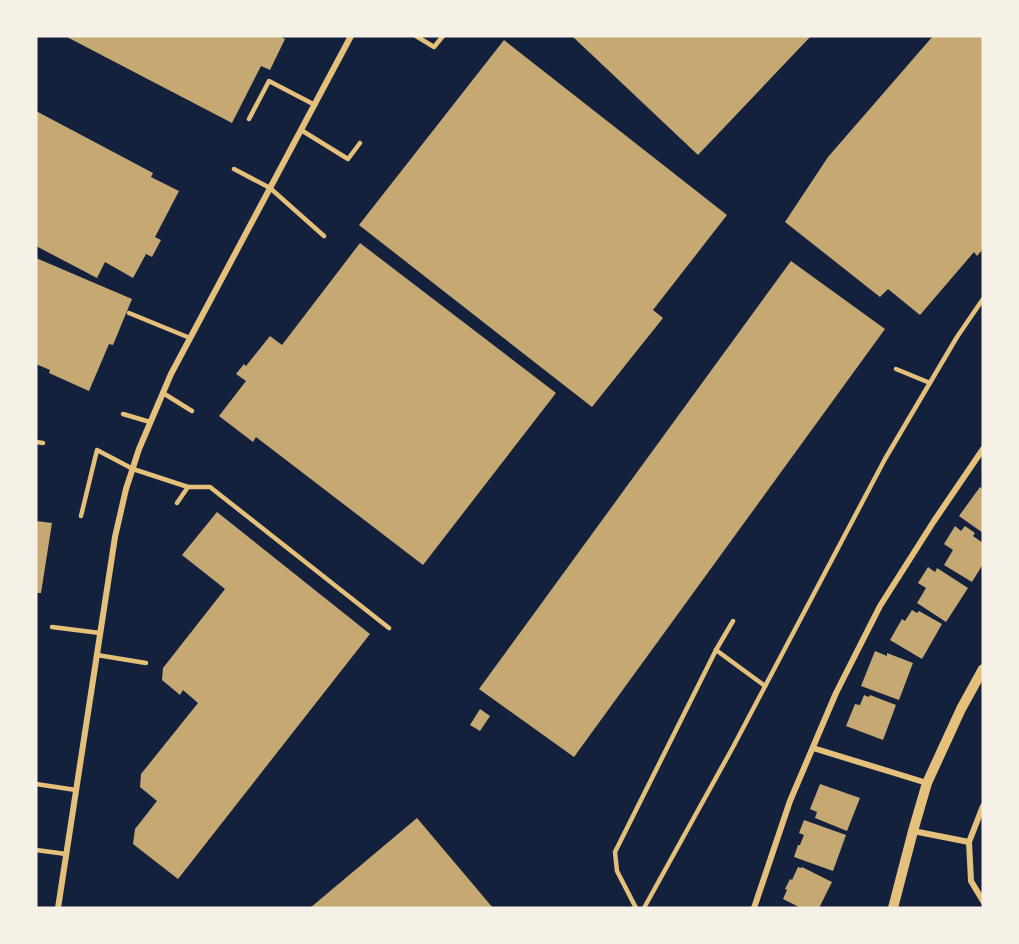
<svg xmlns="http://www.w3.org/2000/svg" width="1019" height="944" viewBox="0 0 1019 944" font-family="Raleway,sans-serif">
  <rect width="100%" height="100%" fill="#14213d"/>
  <!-- building -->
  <g fill="#c6a872">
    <path d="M 65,36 L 280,36 L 285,39 L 270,70 L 261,66 L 232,123 Z"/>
    <path d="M 572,36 L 811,36 L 698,155 Z"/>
    <path d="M 933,36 L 983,36 L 983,249 L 977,256 L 974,252 L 920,315 L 888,289 L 880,297 L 785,222 L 828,157 Z"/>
    <path d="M 504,40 L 727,215 L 653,310 L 663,318 L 592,407 L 359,225 Z"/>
    <path d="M 36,111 L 153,173 L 151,177 L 179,191 L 155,237 L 161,240 L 152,257 L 146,254 L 133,278 L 105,262 L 97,278 L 36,246 Z"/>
    <path d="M 360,243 L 556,393 L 423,565 L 256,437 L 253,442 L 219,416 L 246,381 L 236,374 L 244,364 L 246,366 L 270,336 L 282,345 Z"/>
    <path d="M 36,258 L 132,299 L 113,345 L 109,344 L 89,391 L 49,373 L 50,370 L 36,364 Z"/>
    <path d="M 791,261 L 885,329 L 574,757 L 479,689 Z"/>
    <path d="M 980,487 L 983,490 L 983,533 L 959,516 Z"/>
    <path d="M 217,512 L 370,634 L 178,879 L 133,844 L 135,829 L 157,801 L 140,787 L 141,774 L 198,703 L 183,690 L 180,695 L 162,680 L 163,668 L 225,589 L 182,555 Z"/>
    <path d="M 36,521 L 52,523 L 41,593 L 36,593 Z"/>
    <path d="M 955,526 L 961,531 L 965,526 L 975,533 L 973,536 L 983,543 L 983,564 L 972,582 L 944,565 L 953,550 L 944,544 Z"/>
    <path d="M 928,567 L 935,572 L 937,568 L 968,588 L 946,622 L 917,603 L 926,588 L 918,583 Z"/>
    <path d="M 912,610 L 917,613 L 919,611 L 942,624 L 922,659 L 890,640 L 902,619 L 905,621 Z"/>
    <path d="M 875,651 L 887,656 L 887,653 L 913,663 L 899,700 L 861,686 Z"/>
    <path d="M 864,695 L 869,697 L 870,695 L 896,705 L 883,740 L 846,726 L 855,704 L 860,705 Z"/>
    <path d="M 480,709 L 490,716 L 480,731 L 470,725 Z"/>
    <path d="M 820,784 L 860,798 L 847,831 L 815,818 L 817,812 L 810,809 Z"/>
    <path d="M 417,818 L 493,908 L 310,908 Z"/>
    <path d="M 804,820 L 846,835 L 833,871 L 794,857 L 798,845 L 800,845 L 804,835 L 799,833 Z"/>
    <path d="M 798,867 L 801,868 L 802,867 L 832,882 L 819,908 L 801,908 L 783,899 L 787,890 L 785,889 L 790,879 L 792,880 Z"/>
  </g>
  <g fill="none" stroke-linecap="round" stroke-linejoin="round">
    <!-- service -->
    <g stroke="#e5c07b" stroke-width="4.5">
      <path d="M 416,36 L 434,47 L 443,36"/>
      <path d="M 249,119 L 269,81 L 315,105"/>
      <path d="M 301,130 L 348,159 L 360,143"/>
      <path d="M 234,169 L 270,188 L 324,236"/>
      <path d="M 129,313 L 190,338"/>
      <path d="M 896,369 L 930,383"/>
      <path d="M 163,393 L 192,411"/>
      <path d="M 123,414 L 150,422"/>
      <path d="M 36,442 L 43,443"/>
      <path d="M 177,503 L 188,487 L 210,487 L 389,628"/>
      <path d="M 81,516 L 97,450 L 133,469 L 188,487"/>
      <path d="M 52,627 L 100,633"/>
      <path d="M 716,650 L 765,686"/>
      <path d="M 97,655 L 146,663"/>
      <path d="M 36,784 L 76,790"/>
      <path d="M 36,850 L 66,854"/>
      <path d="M 636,908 L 617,871 L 615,852 L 716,650 L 733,621"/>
      <path d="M 644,908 L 733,747 L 885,459 L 957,337 L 983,299"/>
    </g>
    <!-- minor -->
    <g stroke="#e5c07b" stroke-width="6">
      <path d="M 813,748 L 927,783"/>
      <path d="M 983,806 L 969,842 L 971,881 L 983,901"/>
      <path d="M 913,831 L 969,842"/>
      <path d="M 58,908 L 115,537 L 126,489 L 139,449 L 171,374 L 351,36"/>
      <path d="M 754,908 L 790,801 L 836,693 L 880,606 L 934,521 L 983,449"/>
    </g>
    <!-- tertiary -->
    <path stroke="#e5c07b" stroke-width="10" d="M 893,908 L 913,831 L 927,783 L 961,709 L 983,669"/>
  </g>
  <!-- border -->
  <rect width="1019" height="944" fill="none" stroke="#f6f1e7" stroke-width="75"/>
</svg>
